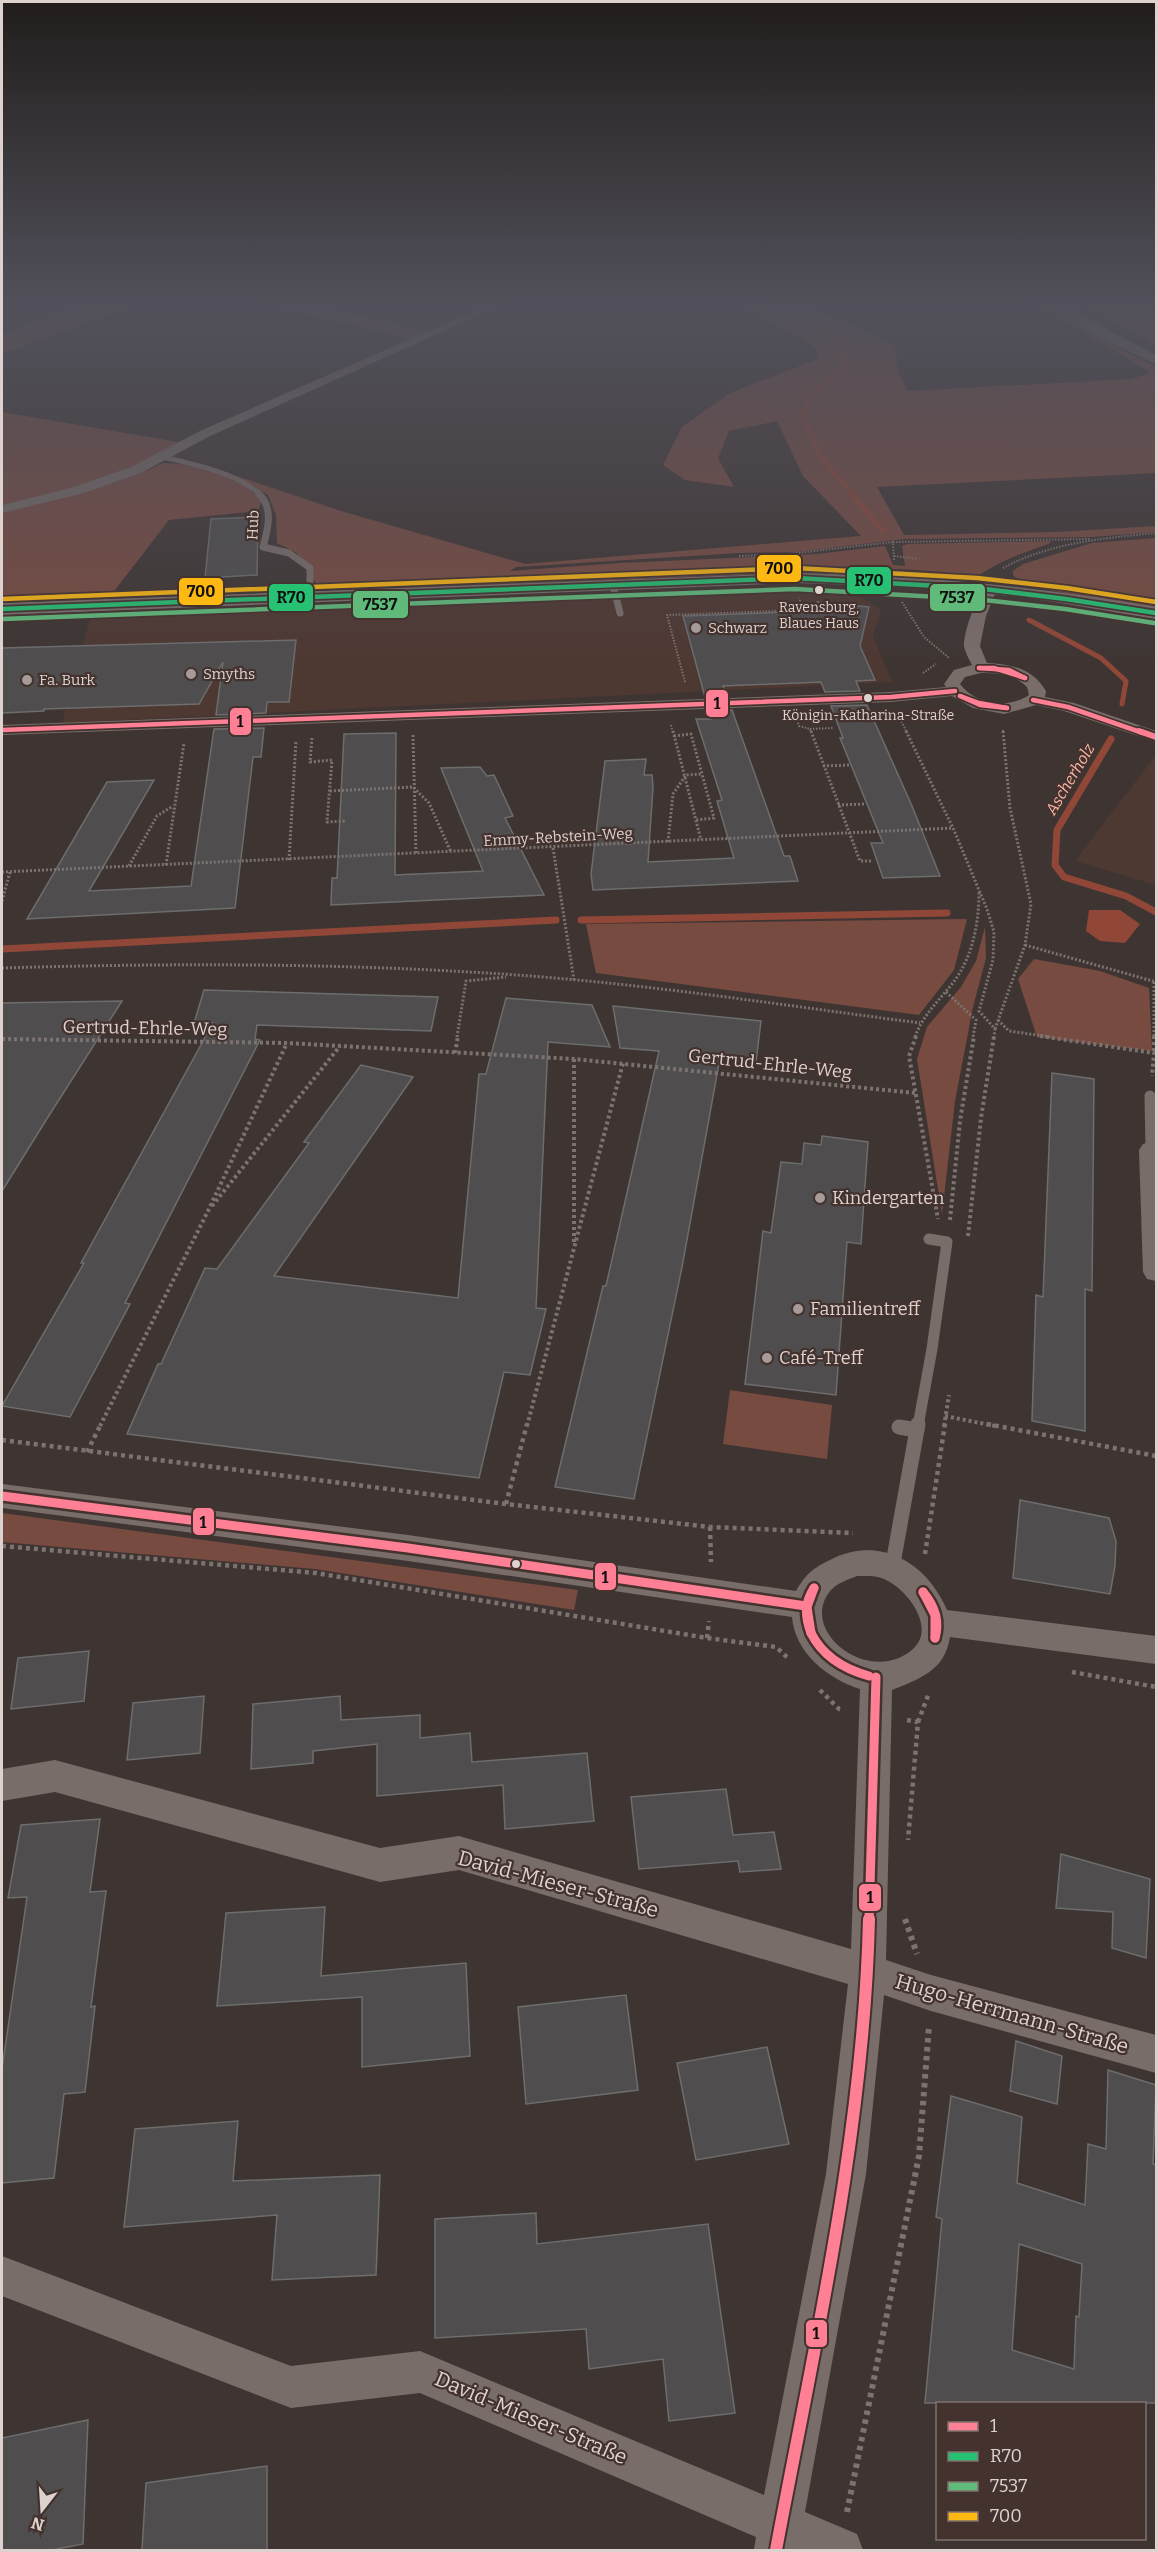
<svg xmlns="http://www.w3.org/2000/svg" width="1158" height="2552" viewBox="0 0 1158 2552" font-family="Bitter,serif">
  <rect width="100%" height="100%" fill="#3e3533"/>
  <!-- built -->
  <g fill="#4e3832">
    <path d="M 851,591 L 881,609 L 873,637 L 892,682 L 62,723 L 91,615 Z"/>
    <path d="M 1156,755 L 1156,885 L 1075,861 Z"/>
  </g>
  <!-- green -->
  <g fill="#784b41">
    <path d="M 75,306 L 132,306 L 2,354 L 2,333 Z"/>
    <path d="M 271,306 L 318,306 L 432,332 L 416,340 Z"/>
    <path d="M 743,306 L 805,306 L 861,329 L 895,346 L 898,371 L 907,391 L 1131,379 L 1151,373 L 1039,306 L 1050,306 L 1121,349 L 1156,367 L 1156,473 L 877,487 L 904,535 L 1056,532 L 1156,526 L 1156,532 L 1092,537 L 904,539 L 797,552 L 738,553 L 516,567 L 510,571 L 620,563 L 817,554 L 885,546 L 893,565 L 905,566 L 902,546 L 908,544 L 1049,541 L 1051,543 C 1023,553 999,560 974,579 L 949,576 L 943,572 L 902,569 L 413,587 L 319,588 L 297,553 L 277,543 L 276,515 L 268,495 L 234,475 L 341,511 L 525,564 L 861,536 L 803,476 L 777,421 L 729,431 L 718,458 L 734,487 L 685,480 L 663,465 L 682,427 L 730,393 L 820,358 L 813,346 Z"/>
    <path d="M 1086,306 L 1156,306 L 1156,346 Z"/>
    <path d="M 2,412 L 178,442 L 185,442 L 156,457 L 88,484 L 2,505 Z"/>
    <path d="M 163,463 C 186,462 229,476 248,488 C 253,491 257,497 261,502 L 258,511 L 169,520 L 108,599 L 2,602 L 2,511 C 56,498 112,488 163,463 Z"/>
    <path d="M 1156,538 L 1156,609 L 1031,587 L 1022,583 L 1013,575 L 1013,571 L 1023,564 L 1092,543 Z"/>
    <path d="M 967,919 L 954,970 L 919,1015 L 596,973 L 586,924 Z"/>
    <path d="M 985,927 L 986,958 L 973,1007 L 955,1101 L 942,1214 L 917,1059 L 927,1027 L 961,987 L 976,961 Z"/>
    <path d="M 1034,959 L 1100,971 L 1149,988 L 1152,1051 L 1037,1037 L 1018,979 Z"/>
    <path d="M 730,1390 L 832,1405 L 827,1459 L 723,1444 Z"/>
    <path d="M 2,1513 L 578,1590 L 574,1610 L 315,1569 L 2,1542 Z"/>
  </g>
  <!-- water -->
  <path fill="#904738" d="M 1089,910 L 1120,910 L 1140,924 L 1125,943 L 1100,941 L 1086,931 Z"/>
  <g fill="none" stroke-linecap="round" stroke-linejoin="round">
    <!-- stream-far2 -->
    <path stroke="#904738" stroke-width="4.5" d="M 776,306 L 787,314 L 841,338 L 847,369 L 811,393 L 802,415 L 821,457 L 852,494"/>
    <!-- stream-far1 -->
    <g stroke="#904738" stroke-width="5">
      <path d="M 851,493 L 883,531"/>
      <path d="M 1029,620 L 1101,658 L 1126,681 L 1122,704"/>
    </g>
    <!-- stream -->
    <g stroke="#904738" stroke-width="7">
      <path d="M 1111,739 L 1057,830 L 1055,865 L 1064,877 L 1126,896 L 1156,912"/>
      <path d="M 581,920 L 947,913"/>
      <path d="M 2,949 L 556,920"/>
    </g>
  </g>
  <!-- building -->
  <g fill="#4f4d4e" stroke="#6d6d6e" stroke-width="1.5" fill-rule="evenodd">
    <path d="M 258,517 L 257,575 L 205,578 L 211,519 Z"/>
    <path d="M 817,602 L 869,607 L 860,646 L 875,680 L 856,681 L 860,691 L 825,692 L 821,682 L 723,686 L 727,696 L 705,697 L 683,616 L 815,611 Z"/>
    <path d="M 296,640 L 289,702 L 267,702 L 266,713 L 216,715 L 223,662 L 199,704 L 44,709 L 44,711 L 2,713 L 2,648 Z"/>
    <path d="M 867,705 L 912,806 L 940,876 L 883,878 L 871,843 L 883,843 L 840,738 L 843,738 L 831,706 Z"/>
    <path d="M 732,710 L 784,856 L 790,856 L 798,881 L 593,890 L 591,874 L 605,761 L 646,759 L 644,775 L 652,775 L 653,787 L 648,862 L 734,858 L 717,801 L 722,800 L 696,719 L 711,719 L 709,711 Z"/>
    <path d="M 264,728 L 261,757 L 253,757 L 235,908 L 27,919 L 107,782 L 154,780 L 89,891 L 191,886 L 214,729 Z"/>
    <path d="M 396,733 L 395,875 L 483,871 L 441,768 L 480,767 L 487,776 L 494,775 L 513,816 L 505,818 L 544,895 L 331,905 L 332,878 L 337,878 L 344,734 Z"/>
    <path d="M 204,990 L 438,997 L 431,1031 L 257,1025 L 255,1039 L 260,1040 L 125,1303 L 130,1304 L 70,1417 L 2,1406 L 84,1263 L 81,1263 L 213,1023 L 194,1023 Z"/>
    <path d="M 506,998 L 592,1005 L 610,1047 L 548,1042 L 536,1308 L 546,1309 L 530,1375 L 504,1372 L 479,1478 L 127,1434 L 158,1364 L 161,1364 L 205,1268 L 217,1269 L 309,1143 L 304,1142 L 361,1065 L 413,1077 L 274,1276 L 458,1298 L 479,1074 L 486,1074 Z"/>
    <path d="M 122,1001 L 48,1117 L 2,1191 L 2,1003 Z"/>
    <path d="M 613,1006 L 761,1021 L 756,1062 L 720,1058 L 682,1267 L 634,1499 L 555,1487 L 603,1286 L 606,1286 L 659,1051 L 620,1048 Z"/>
    <path d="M 1052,1073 L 1094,1079 L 1092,1291 L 1085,1289 L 1085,1431 L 1032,1421 L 1036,1295 L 1043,1297 Z"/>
    <path d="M 822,1136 L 868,1142 L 861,1244 L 847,1242 L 836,1395 L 745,1384 L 763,1231 L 771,1233 L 781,1162 L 802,1164 L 804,1143 L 821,1145 Z"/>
    <path d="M 1020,1500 L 1109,1518 L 1116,1541 L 1115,1566 L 1110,1594 L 1013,1578 Z"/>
    <path d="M 89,1651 L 84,1701 L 11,1709 L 18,1658 Z"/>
    <path d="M 204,1696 L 200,1753 L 127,1760 L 133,1703 Z"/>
    <path d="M 340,1696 L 341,1720 L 420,1715 L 420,1738 L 470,1733 L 472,1762 L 587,1753 L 594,1821 L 505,1829 L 503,1785 L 377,1796 L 377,1744 L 313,1751 L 313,1763 L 251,1769 L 253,1704 Z"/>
    <path d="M 726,1789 L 733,1835 L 774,1832 L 781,1869 L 740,1872 L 738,1861 L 639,1869 L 631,1797 Z"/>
    <path d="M 100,1819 L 90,1892 L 106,1891 L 91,2007 L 95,2006 L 85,2092 L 64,2094 L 54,2178 L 2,2183 L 2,2069 L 27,1897 L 8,1898 L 21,1825 Z"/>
    <path d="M 1061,1854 L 1150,1879 L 1146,1958 L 1112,1948 L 1113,1912 L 1056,1908 Z"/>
    <path d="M 325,1907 L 321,1976 L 466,1963 L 470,2056 L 362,2067 L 362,1997 L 217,2006 L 226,1913 Z"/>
    <path d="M 626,1995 L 638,2090 L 526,2104 L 518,2007 Z"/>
    <path d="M 1016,2041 L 1062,2056 L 1057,2104 L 1010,2091 Z"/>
    <path d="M 767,2047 L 789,2144 L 696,2160 L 677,2063 Z"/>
    <path d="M 1108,2070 L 1156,2085 L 1153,2164 L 1156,2165 L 1156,2403 L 925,2403 L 942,2219 L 936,2217 L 951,2096 L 1022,2117 L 1017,2183 L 1085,2205 L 1088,2144 L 1106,2149 ZM 1019,2244 L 1082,2264 L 1079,2317 L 1076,2316 L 1074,2369 L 1012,2350 Z"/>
    <path d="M 238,2121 L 233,2181 L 380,2175 L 376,2275 L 272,2280 L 277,2215 L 124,2227 L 135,2129 Z"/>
    <path d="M 536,2213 L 537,2244 L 708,2224 L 735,2413 L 669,2421 L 663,2359 L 589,2369 L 586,2329 L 435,2338 L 435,2219 Z"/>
    <path d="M 88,2420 L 83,2544 L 52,2550 L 2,2550 L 2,2438 Z"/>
    <path d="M 267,2466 L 267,2550 L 142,2550 L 146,2483 Z"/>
  </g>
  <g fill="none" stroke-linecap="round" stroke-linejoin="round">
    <!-- path-far5 -->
    <path stroke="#7c7370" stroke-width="1.5" stroke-dasharray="1.5 1.5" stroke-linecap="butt" d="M 1119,306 L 1121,320"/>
    <!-- path-far4 -->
    <g stroke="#7c7370" stroke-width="2" stroke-dasharray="1.5 1.5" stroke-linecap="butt">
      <path d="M 739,556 L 788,554 L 893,542"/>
      <path d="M 894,556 L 918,559"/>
      <path d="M 894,560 L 893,542 L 1091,539"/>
      <path d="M 1003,568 C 1049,543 1104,538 1156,533"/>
      <path d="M 902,602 L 924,637 L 949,658"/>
      <path d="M 923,673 L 936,664"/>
      <path d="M 685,682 L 667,615 L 804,610 L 799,598"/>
      <path d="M 899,716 L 907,733"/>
      <path d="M 797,720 L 799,726 L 810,729 L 811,733"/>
      <path d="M 671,725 L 673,733"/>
      <path d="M 810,729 L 833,728"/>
      <path d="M 1003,730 L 1003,733"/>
    </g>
    <!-- path-far3 -->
    <g stroke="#7c7370" stroke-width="3" stroke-dasharray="2 2" stroke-linecap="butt">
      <path d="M 673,731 L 701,840"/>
      <path d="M 811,731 L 860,861 L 872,861"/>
      <path d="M 906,731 L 953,828 L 987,909 L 994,932 L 993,960 L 979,1011 L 995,1029 L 994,1037"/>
      <path d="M 413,735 L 416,854"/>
      <path d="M 674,736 L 691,734 L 714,818 L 696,820"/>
      <path d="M 312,738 L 310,762 L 332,760 L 327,822 L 345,821"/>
      <path d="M 823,766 L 849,765"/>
      <path d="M 330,791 L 413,787 L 429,803 L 451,852"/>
      <path d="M 838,805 L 865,804"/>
      <path d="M 668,842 L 673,794 L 686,775 L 702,774"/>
      <path d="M 553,848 L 574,980"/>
      <path d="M 289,860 L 296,741"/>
      <path d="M 166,865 L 184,743"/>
      <path d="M 129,866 L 157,816 L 173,806"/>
      <path d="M 2,872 L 953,828"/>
      <path d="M 2,901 L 10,872"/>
      <path d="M 1025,945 L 1156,982"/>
      <path d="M 2,968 C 169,963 335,963 502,974 C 642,983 781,1005 920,1023"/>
      <path d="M 1154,982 L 1154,1037"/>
      <path d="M 946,992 L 976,1020 L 973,1037"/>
      <path d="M 998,1020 L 1009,1031 L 1050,1037"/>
      <path d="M 995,1029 L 1025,945 L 1031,904 L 1010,808 L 1003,731"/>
      <path d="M 457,1037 L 466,981 L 506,977"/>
      <path d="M 915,1037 C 923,1014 941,999 955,980 C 973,955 979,922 979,892"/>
    </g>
    <!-- path-far2 -->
    <g stroke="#7c7370" stroke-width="4" stroke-dasharray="3 3" stroke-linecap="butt">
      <path d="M 916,1036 L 909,1056 L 938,1219"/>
      <path d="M 1040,1036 L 1154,1053 L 1152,1076"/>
      <path d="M 1154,1036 L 1154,1053"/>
      <path d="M 2,1039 L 287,1043 L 574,1059 L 915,1093"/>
      <path d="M 455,1053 L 458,1036"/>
      <path d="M 574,1059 L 574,1242"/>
      <path d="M 212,1206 L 340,1046"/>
      <path d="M 950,1220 L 960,1121 L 974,1036"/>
      <path d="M 968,1236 L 981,1118 L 994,1036"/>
      <path d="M 945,1416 L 995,1426"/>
      <path d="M 100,1426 L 208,1211 L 287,1043"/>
      <path d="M 527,1426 L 623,1063"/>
      <path d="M 944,1426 L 949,1395"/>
    </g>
    <!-- path-far1 -->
    <g stroke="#7c7370" stroke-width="4.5" stroke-dasharray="4 4" stroke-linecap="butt">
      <path d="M 987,1424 L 1156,1456"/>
      <path d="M 2,1440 L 506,1504 L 710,1527 L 853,1533"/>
      <path d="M 87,1452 L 101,1424"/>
      <path d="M 506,1504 L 527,1424"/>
      <path d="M 710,1527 L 711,1562"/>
      <path d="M 2,1546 L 316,1573 L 707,1638 L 776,1647 L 789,1659"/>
      <path d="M 925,1554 L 945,1424"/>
      <path d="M 707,1638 L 709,1621"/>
      <path d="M 1072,1672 L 1156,1687"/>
      <path d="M 820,1690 L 839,1709 L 843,1710"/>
      <path d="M 907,1720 L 918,1722 L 908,1840"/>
      <path d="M 918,1722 L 929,1693"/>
    </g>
    <!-- path -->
    <g stroke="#7c7370" stroke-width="6" stroke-dasharray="4.5 4.5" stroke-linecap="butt">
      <path d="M 905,1919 L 917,1954"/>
      <path d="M 847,2512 L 919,2156 L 929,2026"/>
    </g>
    <!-- service-far3 -->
    <path stroke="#796d6a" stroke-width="5" d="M 163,457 C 196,465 233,472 260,494"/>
    <!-- service-far2 -->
    <g stroke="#796d6a" stroke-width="7">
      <path d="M 258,493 C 274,507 268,529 263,547 L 289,553 L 310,568 L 310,598"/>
      <path d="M 613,585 L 620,613"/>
    </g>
    <!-- service-far1 -->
    <g stroke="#796d6a" stroke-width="11">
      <path d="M 1150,1096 L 1151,1150"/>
      <path d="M 918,1426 L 932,1349 L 947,1242 L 929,1239"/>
    </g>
    <!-- service -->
    <g stroke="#796d6a" stroke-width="15">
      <path d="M 899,1427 L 917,1430"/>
      <path d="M 892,1569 L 918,1424"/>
    </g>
    <!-- minor -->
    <g fill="#796d6a" fill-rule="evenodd">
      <path d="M 486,306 L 500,306 L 210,436 L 141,473 L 84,493 L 2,513 L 2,505 L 74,487 L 131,467 L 202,430 Z"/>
      <path d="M 990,585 L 997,589 L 986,616 L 980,646 L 987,663 C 1012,664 1033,669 1046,691 L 1045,697 L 1074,703 L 1156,731 L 1156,742 L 1064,711 L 1036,705 L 1004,714 L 973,708 L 952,696 L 891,702 L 2,735 L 2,725 L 891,692 L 946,687 L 944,684 L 954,670 L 972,665 C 969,659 965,652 964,646 C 963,634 978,588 990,585 ZM 981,673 C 998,673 1014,674 1027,687 L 1029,695 C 1008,709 976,705 960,684 L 965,677 Z"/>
      <path d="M 1151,1142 L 1156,1142 L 1156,1281 L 1147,1279 L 1143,1272 L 1139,1150 L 1143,1144 Z"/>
      <path d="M 2,1484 L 408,1535 L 796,1591 C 807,1572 815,1567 834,1558 C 883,1536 927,1564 947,1610 L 1156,1636 L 1156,1664 L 950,1637 C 945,1671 919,1679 892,1690 L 886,1960 L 931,1975 L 1156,2035 L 1156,2073 L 931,2011 L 884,1995 L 866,2174 L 805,2512 L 857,2534 L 863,2550 L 754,2550 L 756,2537 L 420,2393 L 291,2408 L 2,2296 L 2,2256 L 291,2366 L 420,2351 L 764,2495 L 826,2174 L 848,1984 L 459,1870 L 380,1882 L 55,1792 L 2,1801 L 2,1769 L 55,1760 L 380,1848 L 459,1836 L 851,1949 L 860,1689 C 828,1679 795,1653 792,1617 L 408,1561 L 2,1508 ZM 857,1576 C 865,1576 876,1575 884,1579 C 906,1588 937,1627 913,1649 C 869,1688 795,1629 832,1589 C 838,1583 849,1579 857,1576 Z"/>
    </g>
    <!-- tertiary -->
    <path fill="#796d6a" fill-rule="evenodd" d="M 795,573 C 917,575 1036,586 1156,607 L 1156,619 C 1111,612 1066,603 1020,597 C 945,589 870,585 795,583 L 2,615 L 2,603 Z"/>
    <!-- primary -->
    <path fill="#7b6c69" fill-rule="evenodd" d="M 1052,306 L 1069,306 L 1109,331 L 1156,355 L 1156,364 L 1099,337 Z"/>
    <defs>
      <g id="bus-1-far3">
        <path d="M 979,668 L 994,668 L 1025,678"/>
        <path d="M 979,668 L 1009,670 L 1025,678"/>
        <path d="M 960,696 L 979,703 L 1007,708"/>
        <path d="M 960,696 L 980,705 L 1007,708"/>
        <path d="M 1033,700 L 1068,707 L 1143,733"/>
        <path d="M 2,730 L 891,697 L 955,691"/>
      </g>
      <path id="bus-1-far2" d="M 1139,731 L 1156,737"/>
      <g id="bus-1-far1">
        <path d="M 2,1496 L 408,1548 L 806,1606"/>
        <path d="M 923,1592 C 934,1605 940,1621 935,1638"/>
        <path d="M 923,1592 L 935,1615 L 935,1638"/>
        <path d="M 811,1633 C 823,1657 844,1669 869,1676"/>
        <path d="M 811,1633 C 805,1617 804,1603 814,1588"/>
        <path d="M 811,1633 L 807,1607 L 814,1588"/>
        <path d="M 869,1921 L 876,1677"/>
      </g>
      <path id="bus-1" d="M 776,2550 C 815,2342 864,2132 869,1919"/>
      <path id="bus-2" d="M 2,609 L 795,578 L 976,588 L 1066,599 L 1156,613"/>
      <path id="bus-3" d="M 2,619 L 795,589 L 975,599 L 1065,609 L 1154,623"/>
      <path id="bus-4" d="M 2,599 L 795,568 L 977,578 L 1067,588 L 1156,602"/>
    </defs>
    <!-- bus-1-far3 casing -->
    <use href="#bus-1-far3" stroke="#43322e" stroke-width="8"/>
    <!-- bus-1-far2 casing -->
    <use href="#bus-1-far2" stroke="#43322e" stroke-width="10"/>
    <!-- bus-1-far1 casing -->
    <use href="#bus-1-far1" stroke="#43322e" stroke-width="14"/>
    <!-- bus-1 casing -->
    <use href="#bus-1" stroke="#43322e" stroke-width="16"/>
    <!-- bus-2 casing -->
    <use href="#bus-2" stroke="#43322e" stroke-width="8"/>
    <!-- bus-3 casing -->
    <use href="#bus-3" stroke="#43322e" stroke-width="8"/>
    <!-- bus-4 casing -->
    <use href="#bus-4" stroke="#43322e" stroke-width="8"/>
    <!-- bus-1-far3 -->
    <use href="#bus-1-far3" stroke="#ff8094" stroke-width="4.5"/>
    <!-- bus-1-far2 -->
    <use href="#bus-1-far2" stroke="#ff8094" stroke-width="6"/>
    <!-- bus-1-far1 -->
    <use href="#bus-1-far1" stroke="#ff8094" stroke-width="9"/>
    <!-- bus-1 -->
    <use href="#bus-1" stroke="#ff8094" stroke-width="12"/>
    <!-- bus-2 -->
    <use href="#bus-2" stroke="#26c172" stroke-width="4.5"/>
    <!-- bus-3 -->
    <use href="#bus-3" stroke="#60bb7b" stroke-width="4.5"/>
    <!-- bus-4 -->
    <use href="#bus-4" stroke="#fdb812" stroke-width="4.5"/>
  </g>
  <!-- sky -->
  <linearGradient id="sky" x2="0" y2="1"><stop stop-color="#221d1c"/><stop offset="0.46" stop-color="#52515b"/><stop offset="1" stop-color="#52515b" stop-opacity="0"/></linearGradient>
  <rect width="1158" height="664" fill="url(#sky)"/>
  <!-- markers -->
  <g fill="#ded2cf" stroke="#43322e" stroke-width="2">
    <circle cx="819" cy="590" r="5"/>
    <circle cx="868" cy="698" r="5"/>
    <circle cx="516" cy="1564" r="5"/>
  </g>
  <g fill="#a69b98" stroke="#43322e" stroke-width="2">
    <circle cx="696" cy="628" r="6"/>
    <circle cx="191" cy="674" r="6"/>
    <circle cx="27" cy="680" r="6"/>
    <circle cx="820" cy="1198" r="6"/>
    <circle cx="798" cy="1309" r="6"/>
    <circle cx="767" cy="1358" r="6"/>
  </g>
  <g text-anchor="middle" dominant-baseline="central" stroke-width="4.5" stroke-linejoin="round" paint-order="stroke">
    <!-- far-bus labels -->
    <g font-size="14" fill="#ded2cf" stroke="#43322e">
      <text x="819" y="607">Ravensburg,<tspan x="819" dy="16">Blaues Haus</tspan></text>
      <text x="868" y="715">Königin-Katharina-Straße</text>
    </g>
    <!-- far-street labels -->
    <g font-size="15" fill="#ded2cf" stroke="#43322e">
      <text transform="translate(253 525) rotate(-87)">Hub</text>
      <text transform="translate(558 837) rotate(-3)">Emmy-Rebstein-Weg</text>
    </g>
    <!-- far-poi labels -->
    <g font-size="15" fill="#ded2cf" stroke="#43322e" text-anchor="start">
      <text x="708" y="628">Schwarz</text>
      <text x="203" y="674">Smyths</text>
      <text x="39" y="680">Fa. Burk</text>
    </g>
    <!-- far-water labels -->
    <g font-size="16" font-style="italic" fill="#f9b5a6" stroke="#43322e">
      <text transform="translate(1070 779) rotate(-59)">Ascherholz</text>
    </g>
    <!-- street labels -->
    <g font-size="18" fill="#ded2cf" stroke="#43322e">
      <text transform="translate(145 1028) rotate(1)">Gertrud-Ehrle-Weg</text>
      <text transform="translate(770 1064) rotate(6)">Gertrud-Ehrle-Weg</text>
    </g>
    <!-- poi labels -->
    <g font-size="18" fill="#ded2cf" stroke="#43322e" text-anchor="start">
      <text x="832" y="1198">Kindergarten</text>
      <text x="810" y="1309">Familientreff</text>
      <text x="779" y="1358">Café-Treff</text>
    </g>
    <!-- near-street labels -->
    <g font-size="21" fill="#ded2cf" stroke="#43322e">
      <text transform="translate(558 1884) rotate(15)">David-Mieser-Straße</text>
      <text transform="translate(1012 2014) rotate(16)">Hugo-Herrmann-Straße</text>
      <text transform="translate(531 2418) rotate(23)">David-Mieser-Straße</text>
    </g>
  </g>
  <g stroke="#43322e" stroke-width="2">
    <rect x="756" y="554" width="46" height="29" rx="6" fill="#fdb812"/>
    <rect x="846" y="566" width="46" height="29" rx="6" fill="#26c172"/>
    <rect x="178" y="577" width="46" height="29" rx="6" fill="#fdb812"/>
    <rect x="929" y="583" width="57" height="29" rx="6" fill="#60bb7b"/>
    <rect x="268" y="583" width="46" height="29" rx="6" fill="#26c172"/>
    <rect x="352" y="590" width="57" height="29" rx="6" fill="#60bb7b"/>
    <rect x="705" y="689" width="24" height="29" rx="6" fill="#ff8094"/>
    <rect x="229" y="707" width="23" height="29" rx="6" fill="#ff8094"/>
    <rect x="192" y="1507" width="23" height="29" rx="6" fill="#ff8094"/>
    <rect x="594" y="1562" width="23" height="29" rx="6" fill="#ff8094"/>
    <rect x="858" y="1883" width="24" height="29" rx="6" fill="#ff8094"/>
    <rect x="805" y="2319" width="23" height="29" rx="6" fill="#ff8094"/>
  </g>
  <g font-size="16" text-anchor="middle" font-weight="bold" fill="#111">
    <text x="779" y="574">700</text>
    <text x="869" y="586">R70</text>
    <text x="201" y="597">700</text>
    <text x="957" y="603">7537</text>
    <text x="291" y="603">R70</text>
    <text x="380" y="610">7537</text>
    <text x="717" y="709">1</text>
    <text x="240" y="727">1</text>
    <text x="203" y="1528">1</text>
    <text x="605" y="1583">1</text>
    <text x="870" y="1903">1</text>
    <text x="816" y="2339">1</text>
  </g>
  <!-- border -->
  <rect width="1158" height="2552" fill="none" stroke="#ded2cf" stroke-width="6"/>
  <!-- legend -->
  <rect x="936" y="2402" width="210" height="138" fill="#43322e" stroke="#81726e" stroke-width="1.5"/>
  <rect x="948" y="2422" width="30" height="9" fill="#ff8094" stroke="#81726e" stroke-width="1.5"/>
  <text x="990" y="2432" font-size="18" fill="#ded2cf">1</text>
  <rect x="948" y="2452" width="30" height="9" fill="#26c172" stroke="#81726e" stroke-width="1.5"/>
  <text x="990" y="2462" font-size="18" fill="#ded2cf">R70</text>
  <rect x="948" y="2482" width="30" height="9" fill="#60bb7b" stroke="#81726e" stroke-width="1.5"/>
  <text x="990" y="2492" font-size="18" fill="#ded2cf">7537</text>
  <rect x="948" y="2512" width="30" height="9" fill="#fdb812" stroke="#81726e" stroke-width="1.5"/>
  <text x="990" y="2522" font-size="18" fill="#ded2cf">700</text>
  <!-- north arrow -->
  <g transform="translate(42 2510) rotate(197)" stroke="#43322e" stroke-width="4.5" paint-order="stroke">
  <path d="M0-4.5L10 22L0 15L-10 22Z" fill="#ded2cf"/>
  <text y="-9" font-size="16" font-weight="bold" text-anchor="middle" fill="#ded2cf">N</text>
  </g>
</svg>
